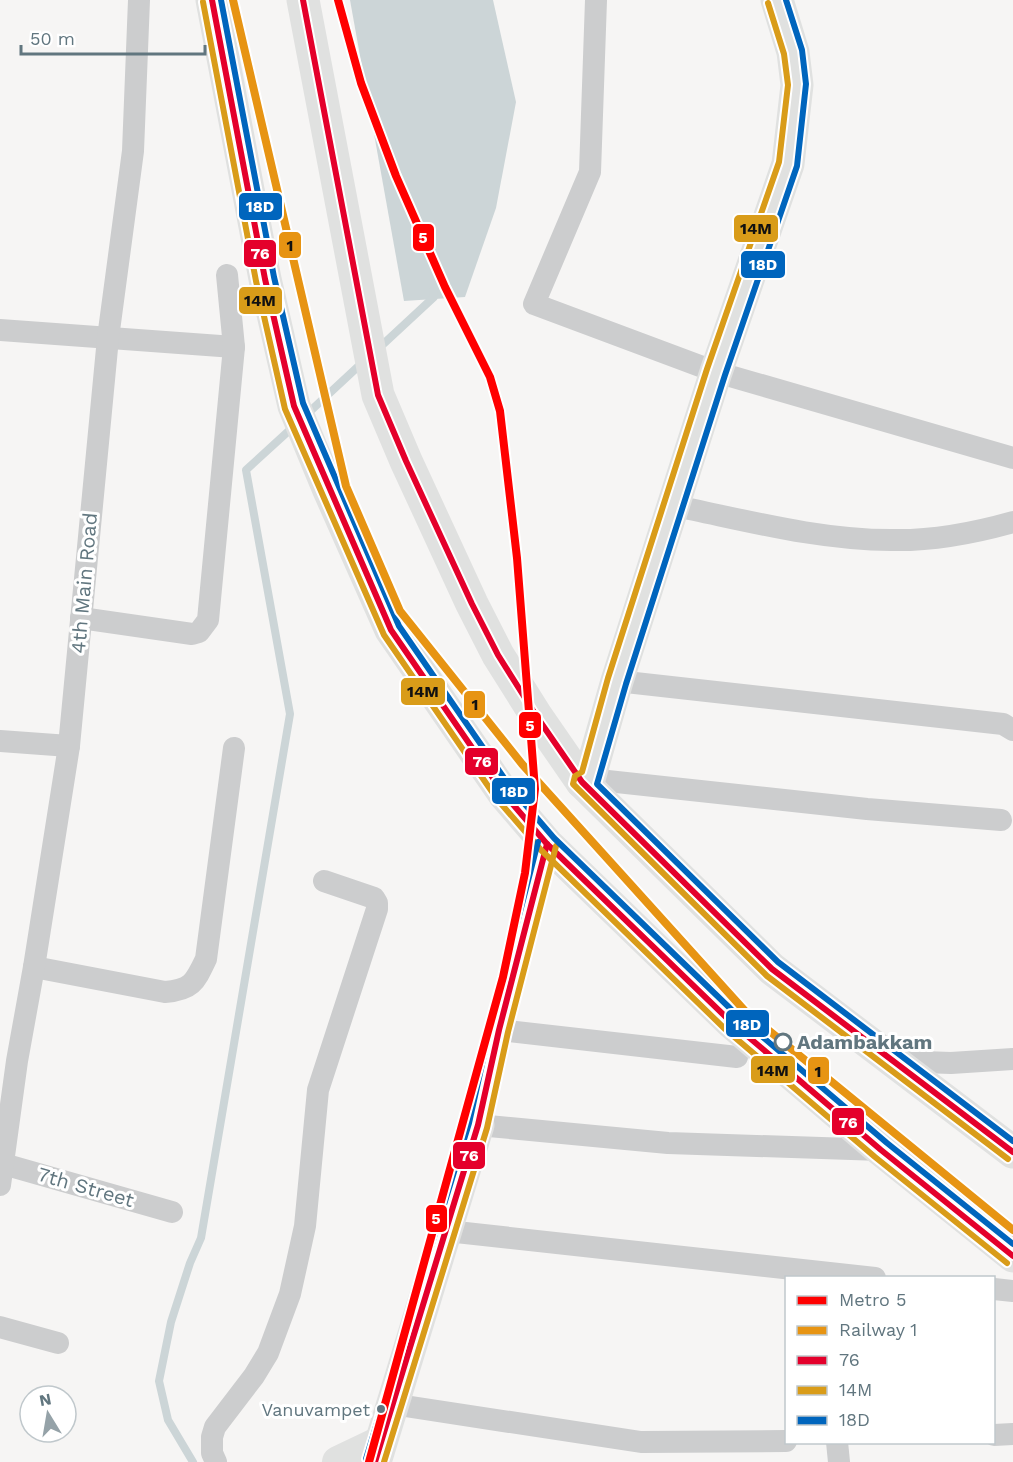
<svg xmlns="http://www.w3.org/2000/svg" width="1013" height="1462" viewBox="0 0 1013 1462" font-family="'Work Sans',sans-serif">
  <rect width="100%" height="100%" fill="#f6f5f4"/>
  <!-- water -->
  <path fill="#ccd5d7" d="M 350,0 L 493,0 L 516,102 L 496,208 L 465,297 L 404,301 Z"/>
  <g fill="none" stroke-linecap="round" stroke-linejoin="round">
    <!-- stream -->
    <g stroke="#ccd5d7" stroke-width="8">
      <path d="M 379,348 L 434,297 L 433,291"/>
      <path d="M 306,415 L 363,362"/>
      <path d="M 193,1462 L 168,1420 L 159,1381 L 171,1322 L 190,1263 L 201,1238 L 290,714 L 246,470 L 293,427"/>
    </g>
    <!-- street -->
    <g stroke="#cccdce" stroke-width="22">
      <path d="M 596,0 L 590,172 L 534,304 L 716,372 L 1013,458"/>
      <path d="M 0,330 L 234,347"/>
      <path d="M 675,506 C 745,520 818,540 891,540 C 932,541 974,533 1013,522"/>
      <path d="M 81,618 L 192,634 L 199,632 L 208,620 L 234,347 L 227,275"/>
      <path d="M 617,681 L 1003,724 L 1013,730"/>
      <path d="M 0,741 L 69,746"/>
      <path d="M 589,779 L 867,809 L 1001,820"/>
      <path d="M 34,967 L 165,992 C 192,990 195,982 206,959 L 234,748"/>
      <path d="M 499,1030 L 737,1057"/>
      <path d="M 893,1061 L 951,1063 L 1013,1059"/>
      <path d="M 478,1125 L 668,1143 L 881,1150"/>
      <path d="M 0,1163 L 172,1212"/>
      <path d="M 0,1185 L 17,1061 L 34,967 L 69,746 L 108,338 L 133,151 L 139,0"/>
      <path d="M 447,1231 L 875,1278"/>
      <path d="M 994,1289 L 1013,1291"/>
      <path d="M 0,1327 L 58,1343"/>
      <path d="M 392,1404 L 641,1442 L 786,1441"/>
      <path d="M 994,1435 L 1013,1434"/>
      <path d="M 837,1442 L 839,1462"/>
      <path d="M 216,1462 L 212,1453 L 212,1437 L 215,1427 L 254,1376 L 268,1353 L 290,1294 L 305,1226 L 318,1090 L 377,909 L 377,903 L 374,898 L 324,881"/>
    </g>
    <!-- secondary -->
    <path stroke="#e0e1e0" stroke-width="32" d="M 338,1462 L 380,1442"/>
    <!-- primary -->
    <g stroke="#e0e1e0" stroke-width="33">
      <path d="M 212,0 L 265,279 L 294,406 L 328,488 L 391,630 L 504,794 L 547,844 L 731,1022 L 881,1150 L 1013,1256"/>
      <path d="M 303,0 L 378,395 L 406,461 L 472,604 L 498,655 L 537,717 L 582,782 L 772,969 L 1013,1152"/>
      <path d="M 582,782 L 589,779 L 617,681 L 716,372 L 788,164 L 797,85 L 793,52 L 777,0"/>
      <path d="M 375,1462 L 478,1125"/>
    </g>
    <defs>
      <g id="bus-1">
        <path d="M 212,0 L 265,279 L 294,406 L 391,630 L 504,794 L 547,844 L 731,1022 L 881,1150 L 1013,1256"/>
        <path d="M 303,0 L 378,395 L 406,461 L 472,604 L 498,655 L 537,717 L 582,782 L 772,969 L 1013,1152"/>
        <path d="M 375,1462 L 478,1125 L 499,1030 L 547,844"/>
      </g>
      <g id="bus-2">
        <path d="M 203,2 L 256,281 L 285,409 L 384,635 L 497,799 L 541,850 L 725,1029 L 875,1157 L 1007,1263"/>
        <path d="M 768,3 L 784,54 L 788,85 L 779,162 L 707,369 L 608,678 L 582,772 L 575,776 L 573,784 L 767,976 L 1008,1159"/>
        <path d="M 384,1462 L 487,1128 L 508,1032 L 556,846"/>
      </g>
      <g id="bus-3">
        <path d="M 221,0 L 274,277 L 303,403 L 399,626 L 511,788 L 554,838 L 737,1015 L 887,1143 L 1013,1244"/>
        <path d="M 786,0 L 802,50 L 806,84 L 797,166 L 725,375 L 626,684 L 597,784 L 778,962 L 1013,1141"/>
        <path d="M 366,1459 L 469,1123 L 490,1028 L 538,842"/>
      </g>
    </defs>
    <!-- bus-1 casing -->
    <use href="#bus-1" stroke="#fff" stroke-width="10"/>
    <!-- bus-2 casing -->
    <use href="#bus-2" stroke="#fff" stroke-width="10"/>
    <!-- bus-3 casing -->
    <use href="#bus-3" stroke="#fff" stroke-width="10"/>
    <!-- bus-1 -->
    <use href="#bus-1" stroke="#e4002b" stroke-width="6"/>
    <!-- bus-2 -->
    <use href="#bus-2" stroke="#d99c19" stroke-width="6"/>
    <!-- bus-3 -->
    <use href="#bus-3" stroke="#0065bd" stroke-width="6"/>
    <defs>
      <path id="rail-1" d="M 233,0 L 346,486 L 400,611 L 522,764 L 745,1011 L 1013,1230"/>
    </defs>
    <!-- rail-1 casing -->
    <use href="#rail-1" stroke="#fff" stroke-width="12"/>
    <!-- rail-1 -->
    <use href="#rail-1" stroke="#e79413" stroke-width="8"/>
    <defs>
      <path id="metro-1" d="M 338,0 L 361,83 L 396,176 L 445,287 L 490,377 L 500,411 L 517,558 L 535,789 L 525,873 L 503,977 L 369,1462"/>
    </defs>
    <!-- metro-1 casing -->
    <use href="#metro-1" stroke="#fff" stroke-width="12"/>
    <!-- metro-1 -->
    <use href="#metro-1" stroke="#f00" stroke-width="8"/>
  </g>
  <!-- markers -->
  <circle fill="#fff" stroke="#61767f" stroke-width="3" cx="783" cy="1042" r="8"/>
  <circle fill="#61767f" stroke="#fff" stroke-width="2" cx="381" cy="1409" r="5"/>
  <g text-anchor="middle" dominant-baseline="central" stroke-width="6" stroke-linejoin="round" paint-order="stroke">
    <!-- bus labels -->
    <g font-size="18" fill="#61767f" stroke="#fff" text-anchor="end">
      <text x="370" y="1409">Vanuvampet</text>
    </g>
    <!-- street labels -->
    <g font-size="20" fill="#61767f" stroke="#fff">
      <text transform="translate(84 583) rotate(-85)">4th Main Road</text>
      <text transform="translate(86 1187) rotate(16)">7th Street</text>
    </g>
    <!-- stop labels -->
    <g font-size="20" font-weight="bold" fill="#61767f" stroke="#fff" text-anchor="start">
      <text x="797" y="1042">Adambakkam</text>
    </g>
  </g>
  <g stroke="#fff" stroke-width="2">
    <rect x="238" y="192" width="45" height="29" rx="6" fill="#0065bd"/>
    <rect x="733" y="214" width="46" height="29" rx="6" fill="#d99c19"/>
    <rect x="412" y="223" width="23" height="29" rx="6" fill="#f00"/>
    <rect x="278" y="231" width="24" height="28" rx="6" fill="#e79413"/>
    <rect x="243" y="239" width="34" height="29" rx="6" fill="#e4002b"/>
    <rect x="740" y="250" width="46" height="29" rx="6" fill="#0065bd"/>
    <rect x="238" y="286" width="45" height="29" rx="6" fill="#d99c19"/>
    <rect x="400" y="677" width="46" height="29" rx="6" fill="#d99c19"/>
    <rect x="463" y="690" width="23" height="29" rx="6" fill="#e79413"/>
    <rect x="518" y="711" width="24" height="28" rx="6" fill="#f00"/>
    <rect x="464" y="747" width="35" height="29" rx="6" fill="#e4002b"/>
    <rect x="491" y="777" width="45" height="28" rx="6" fill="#0065bd"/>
    <rect x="725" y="1009" width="45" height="29" rx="6" fill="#0065bd"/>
    <rect x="750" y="1055" width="46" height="29" rx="6" fill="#d99c19"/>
    <rect x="807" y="1056" width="23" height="29" rx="6" fill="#e79413"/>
    <rect x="831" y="1107" width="34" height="29" rx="6" fill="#e4002b"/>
    <rect x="452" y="1141" width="34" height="29" rx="6" fill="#e4002b"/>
    <rect x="425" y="1204" width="23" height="29" rx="6" fill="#f00"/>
  </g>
  <g font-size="16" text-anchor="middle" font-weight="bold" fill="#fff">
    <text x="260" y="212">18D</text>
    <text x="423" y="243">5</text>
    <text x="260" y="259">76</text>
    <text x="763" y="270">18D</text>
    <text x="530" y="731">5</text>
    <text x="482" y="767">76</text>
    <text x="514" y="797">18D</text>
    <text x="747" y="1030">18D</text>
    <text x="848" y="1128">76</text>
    <text x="469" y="1161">76</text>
    <text x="436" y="1224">5</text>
  </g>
  <g font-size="16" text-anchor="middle" font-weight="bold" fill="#111">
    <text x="756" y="234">14M</text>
    <text x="290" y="251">1</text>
    <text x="260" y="306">14M</text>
    <text x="423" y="697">14M</text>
    <text x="475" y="710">1</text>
    <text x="773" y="1076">14M</text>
    <text x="818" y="1077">1</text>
  </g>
  <!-- legend -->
  <rect x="785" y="1276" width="210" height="168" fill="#ffffff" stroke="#c0c8cc" stroke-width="1.5"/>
  <rect x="797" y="1296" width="30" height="9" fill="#ff0000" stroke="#c0c8cc" stroke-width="1.5"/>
  <text x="839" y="1306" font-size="18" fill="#61767f">Metro 5</text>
  <rect x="797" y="1326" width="30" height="9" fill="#e79413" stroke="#c0c8cc" stroke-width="1.5"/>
  <text x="839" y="1336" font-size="18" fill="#61767f">Railway 1</text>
  <rect x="797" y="1356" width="30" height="9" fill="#e4002b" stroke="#c0c8cc" stroke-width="1.5"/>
  <text x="839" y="1366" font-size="18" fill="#61767f">76</text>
  <rect x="797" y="1386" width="30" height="9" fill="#d99c19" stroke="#c0c8cc" stroke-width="1.5"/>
  <text x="839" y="1396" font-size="18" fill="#61767f">14M</text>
  <rect x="797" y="1416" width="30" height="9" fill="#0065bd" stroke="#c0c8cc" stroke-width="1.5"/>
  <text x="839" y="1426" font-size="18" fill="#61767f">18D</text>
  <!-- north arrow -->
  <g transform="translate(48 1414) rotate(349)"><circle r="28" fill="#ffffff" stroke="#c0c8cc" stroke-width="1.5"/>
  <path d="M0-4.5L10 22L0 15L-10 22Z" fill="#95a2a8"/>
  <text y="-9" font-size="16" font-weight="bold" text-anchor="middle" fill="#61767f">N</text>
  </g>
  <!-- scale -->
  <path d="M21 45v9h184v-9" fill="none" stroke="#61767f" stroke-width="3"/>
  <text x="30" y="45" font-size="18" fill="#61767f" stroke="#ffffff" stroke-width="4.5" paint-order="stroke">50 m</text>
</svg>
